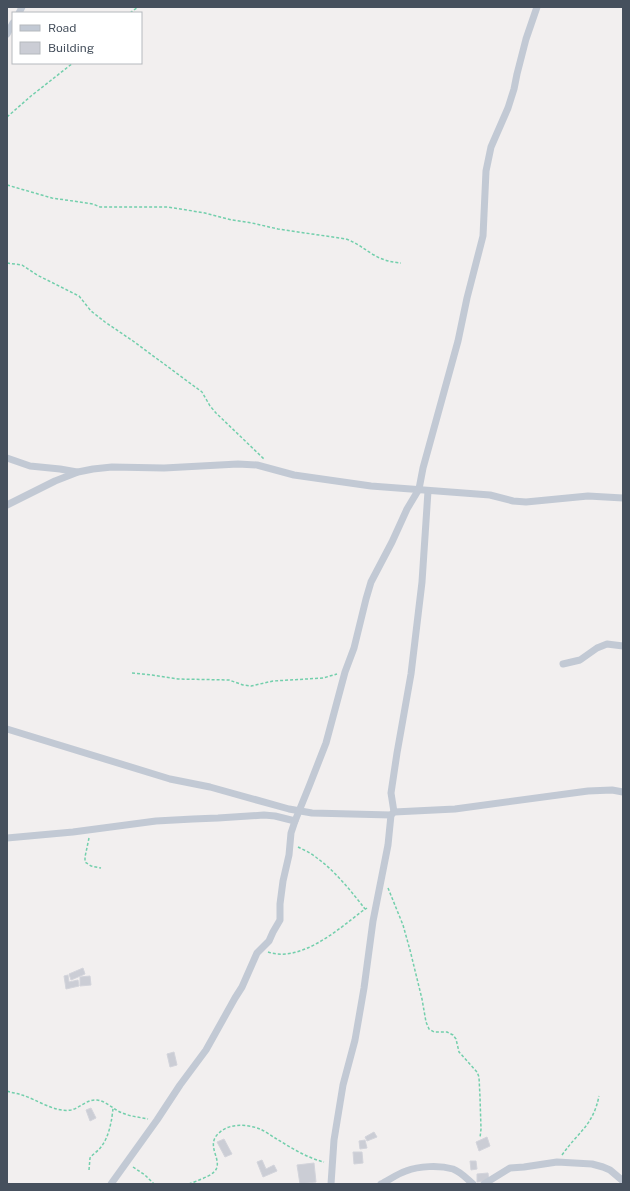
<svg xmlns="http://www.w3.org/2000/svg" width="630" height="1191" viewBox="0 0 630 1191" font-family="'Public Sans',sans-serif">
  <rect width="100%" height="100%" fill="#f2efef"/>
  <!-- building -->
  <g fill="#cbcdd5" stroke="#d3d4db">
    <path d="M 83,968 L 85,974 L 71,980 L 69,974 Z"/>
    <path d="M 68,975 L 69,982 L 78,980 L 79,986 L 66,989 L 64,976 Z"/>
    <path d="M 90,976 L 91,985 L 80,986 L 80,977 Z"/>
    <path d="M 174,1052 L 177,1065 L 170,1067 L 167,1054 Z"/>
    <path d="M 91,1108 L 96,1118 L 90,1121 L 86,1110 Z"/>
    <path d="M 374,1132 L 377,1137 L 367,1141 L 365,1137 Z"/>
    <path d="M 487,1137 L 490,1146 L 479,1151 L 476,1142 Z"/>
    <path d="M 224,1139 L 232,1154 L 225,1157 L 217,1142 Z"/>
    <path d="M 365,1140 L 367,1148 L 360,1149 L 359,1141 Z"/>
    <path d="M 353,1152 L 362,1152 L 363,1163 L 354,1164 Z"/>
    <path d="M 262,1160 L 266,1169 L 274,1165 L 277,1171 L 263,1177 L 257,1162 Z"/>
    <path d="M 470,1161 L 476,1161 L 477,1169 L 471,1170 Z"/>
    <path d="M 314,1163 L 316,1182 L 300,1184 L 297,1165 Z"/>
    <path d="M 488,1173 L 489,1181 L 477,1182 L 477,1174 Z"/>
  </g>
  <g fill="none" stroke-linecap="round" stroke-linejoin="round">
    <!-- path -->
    <g stroke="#73cfac" stroke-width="1.5" stroke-dasharray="3 2" stroke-linecap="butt">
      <path d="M 130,13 L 138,7"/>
      <path d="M 7,117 L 31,96 L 73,63"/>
      <path d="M 7,185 L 52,198 L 93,204 L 100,207 L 168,207 L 205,213 L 232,220 L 252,223 L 278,229 L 346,239 C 357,243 364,249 374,255 C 382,260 391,262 401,263"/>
      <path d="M 7,263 L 22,265 L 37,275 L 79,296 L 91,311 L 105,322 L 133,341 L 202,392 L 210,406 L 216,413 L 264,459"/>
      <path d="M 132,673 L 152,675 L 178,679 L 229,680 L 243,685 L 251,686 L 273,681 L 323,678 L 337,674"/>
      <path d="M 89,838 L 85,857 L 85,862 L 91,866 L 101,868"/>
      <path d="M 298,847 C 304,850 311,853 317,858 C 334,870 352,892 365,909"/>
      <path d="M 388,888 L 403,925 L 410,950 L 422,999 L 426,1022 L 429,1029 L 434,1032 L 447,1032 L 453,1035 L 456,1039 L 459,1052 L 477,1072 L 479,1077 L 480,1097 L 481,1129 L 480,1138"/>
      <path d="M 268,952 C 300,963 338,930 361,912 L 367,908"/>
      <path d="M 7,1091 C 12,1093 17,1093 22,1095 C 36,1099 55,1113 71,1110 C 80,1108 87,1099 97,1100 C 105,1101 111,1107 118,1111 C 127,1116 138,1117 148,1119"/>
      <path d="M 562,1155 C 578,1132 593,1126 599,1096"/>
      <path d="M 133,1167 L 145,1175 L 154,1184"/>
      <path d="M 89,1170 L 90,1158 C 93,1154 98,1151 101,1147 C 109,1137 112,1120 113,1108"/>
      <path d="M 189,1184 C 196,1181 209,1177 214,1172 C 225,1161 204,1146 219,1133 C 229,1123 247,1124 260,1129 C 265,1131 270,1135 275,1138 C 290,1147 307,1158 324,1162"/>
    </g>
    <!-- minor -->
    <g stroke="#c2c9d4" stroke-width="7">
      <path d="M 19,13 L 22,7"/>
      <path d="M 7,34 L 13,23"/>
      <path d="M 7,458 L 30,466 L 60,469 L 77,472"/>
      <path d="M 7,505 L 55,481 L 78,472 L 93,469 L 112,467 L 164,468 L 238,464 L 257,465 L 294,475 L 371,486 L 490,495 L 513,501 L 526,502 L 588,496 L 623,498"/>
      <path d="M 563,664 L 580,660 L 597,648 L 607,644 L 623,646"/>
      <path d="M 7,729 L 170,779 L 210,787 L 289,809 L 312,813 L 391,815 L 394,812 L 455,809 L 588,791 L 612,790 L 623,792"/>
      <path d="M 394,812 L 391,793 L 397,753 L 411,674 L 422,582 L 428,491"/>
      <path d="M 7,838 L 73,832 L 156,821 L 193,819 L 218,818 L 264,815 L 275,816 L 295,821"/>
      <path d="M 111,1184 L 157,1120 L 180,1085 L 206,1050 L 235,998 L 242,987 L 257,953 L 269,941 L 273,932 L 280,920 L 280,904 L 283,881 L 289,855 L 291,833 L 295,821 L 310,784 L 326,743 L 345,672 L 354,648 L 366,599 L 371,582 L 392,542 L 407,509 L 419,489 L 423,468 L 458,341 L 467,298 L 483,236 L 486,171 L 491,147 L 508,108 L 514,89 L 517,74 L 526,39 L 537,7"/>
      <path d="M 331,1184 L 334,1140 L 343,1085 L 355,1040 L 364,988 L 373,921 L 388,845 L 391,815"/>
      <path d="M 381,1184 C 389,1180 397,1174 406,1171 C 419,1166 439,1165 453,1169 C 461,1172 467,1179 473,1184"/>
      <path d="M 484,1184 L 510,1168 L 524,1167 L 557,1162 L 592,1164 L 603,1167 L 610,1170 L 623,1181"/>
    </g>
  </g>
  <!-- border -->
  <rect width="630" height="1191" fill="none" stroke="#46505d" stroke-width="16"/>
  <!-- legend -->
  <rect x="12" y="12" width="130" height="52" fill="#ffffff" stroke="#b5b9be"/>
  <rect x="20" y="25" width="20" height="6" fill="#c2c9d4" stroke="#b5b9be"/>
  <text x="48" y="32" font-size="12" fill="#46505d">Road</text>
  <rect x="20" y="42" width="20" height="12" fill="#cbcdd5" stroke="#b5b9be"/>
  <text x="48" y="52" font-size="12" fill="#46505d">Building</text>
</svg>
